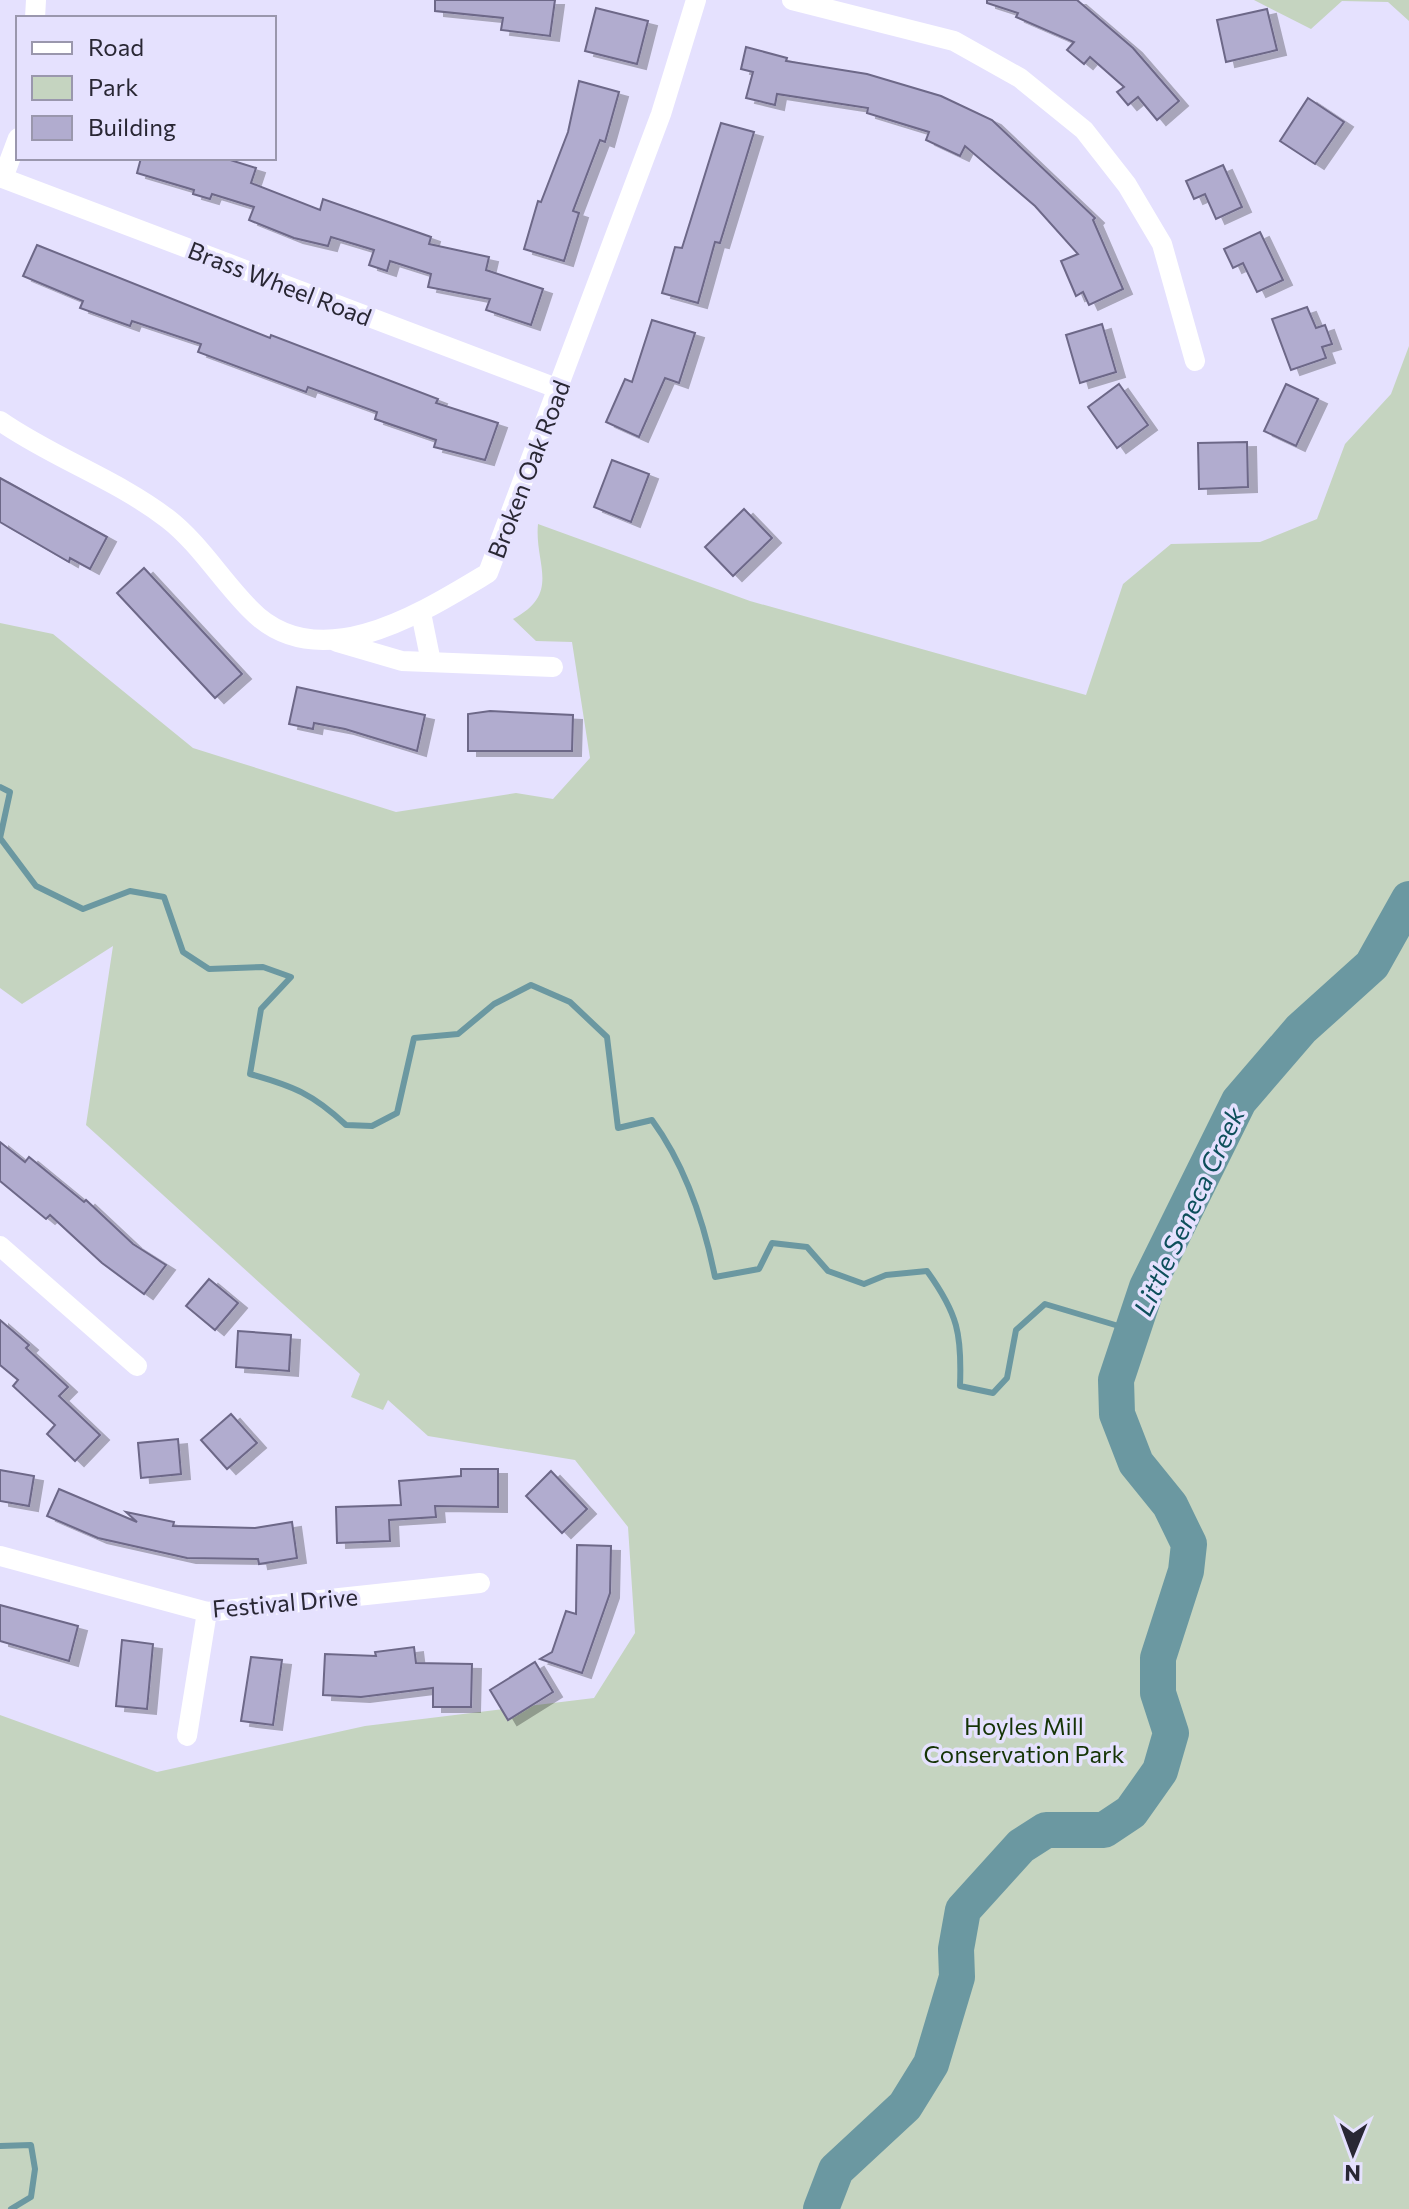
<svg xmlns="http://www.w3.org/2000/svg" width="1409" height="2209" viewBox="0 0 1409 2209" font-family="Commissioner,sans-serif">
  <defs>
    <filter id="shadow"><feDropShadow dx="9" dy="5" stdDeviation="0" flood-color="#0004"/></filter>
  </defs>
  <rect width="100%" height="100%" fill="#e5e1fe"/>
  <!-- green -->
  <g fill="#c5d4c0">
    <path d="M 1254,0 L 1409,0 L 1409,21 L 1388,2 L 1342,1 L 1311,29 Z"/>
    <path d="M 1409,346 L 1409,2209 L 0,2209 L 0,1715 L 157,1772 L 365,1726 L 594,1698 L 635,1633 L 628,1527 L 575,1460 L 428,1436 L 388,1400 L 383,1410 L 351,1397 L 360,1374 L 86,1125 L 113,946 L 22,1004 L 0,988 L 0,623 L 53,634 L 193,748 L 396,812 L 516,793 L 553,799 L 590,758 L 572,642 L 536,641 L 513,619 C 562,593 534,564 538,524 L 750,601 L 1086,695 L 1123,584 L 1171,544 L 1260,542 L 1317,519 L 1345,444 L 1391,394 Z"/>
  </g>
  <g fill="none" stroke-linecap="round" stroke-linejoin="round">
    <!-- stream -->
    <g stroke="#6b98a1" stroke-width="6">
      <path d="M 0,787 L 10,792 L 0,838 L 36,886 L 83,909 L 130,891 L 164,897 L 183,952 L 209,969 L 263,967 L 291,977 L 261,1009 L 250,1074 C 293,1086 313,1094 346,1125 L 372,1126 L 397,1113 L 414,1038 L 458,1034 L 494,1004 L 531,985 L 570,1002 L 607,1037 L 618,1128 L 652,1120 C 685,1165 704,1222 715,1277 L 759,1269 L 772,1243 L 807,1247 L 828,1271 L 864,1284 L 886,1275 L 927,1271 C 958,1314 962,1334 960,1386 L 993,1393 L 1007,1378 L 1016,1330 L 1045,1304 L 1132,1330"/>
      <path d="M 0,2146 L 31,2145 L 35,2169 L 31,2197 L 11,2209"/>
    </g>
    <!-- river -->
    <path stroke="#6b98a1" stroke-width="36" d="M 821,2209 L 836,2170 L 905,2106 L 931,2064 L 957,1977 L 956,1949 L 963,1910 L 1021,1846 L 1046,1830 L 1104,1830 L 1131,1812 L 1160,1771 L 1171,1733 L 1158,1693 L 1158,1658 L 1186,1571 L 1189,1544 L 1170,1505 L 1136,1463 L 1117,1414 L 1116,1380 L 1147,1287 L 1239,1101 L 1301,1029 L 1372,965 L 1409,899"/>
  </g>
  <!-- building -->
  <g fill="#b1accf" stroke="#6d6888" stroke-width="2" filter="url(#shadow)">
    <path d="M 435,0 L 555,0 L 550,36 L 501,30 L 503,18 L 435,11 Z"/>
    <path d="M 987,0 L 1077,0 L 1133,48 L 1179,101 L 1157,120 L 1138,97 L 1128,105 L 1117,92 L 1124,87 L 1090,57 L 1084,64 L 1067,50 L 1074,42 L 1016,17 L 1018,13 L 987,3 Z"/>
    <path d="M 596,8 L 648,21 L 637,64 L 585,51 Z"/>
    <path d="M 1267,9 L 1277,50 L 1226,62 L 1217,20 Z"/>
    <path d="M 746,47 L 787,58 L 786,61 L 867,74 L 941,96 L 992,120 L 1095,218 L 1093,220 L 1123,289 L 1089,305 L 1083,292 L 1076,296 L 1061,261 L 1078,254 L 1035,206 L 965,146 L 960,156 L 926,140 L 929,132 L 867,113 L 868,108 L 777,94 L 775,105 L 746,98 L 753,72 L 741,69 Z"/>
    <path d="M 579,81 L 619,92 L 605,142 L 600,140 L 573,211 L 579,213 L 564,261 L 524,249 L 538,201 L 541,202 L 568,132 Z"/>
    <path d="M 1308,98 L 1344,122 L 1315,164 L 1280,141 Z"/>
    <path d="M 721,123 L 754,132 L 720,243 L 715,242 L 698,303 L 662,293 L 675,247 L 682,248 Z"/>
    <path d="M 141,158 L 224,158 L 256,168 L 251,183 L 320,210 L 323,199 L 431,237 L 429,244 L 489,257 L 486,270 L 543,289 L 531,325 L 486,310 L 490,299 L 428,287 L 431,274 L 390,261 L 387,271 L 369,265 L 374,250 L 331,237 L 328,246 L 294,238 L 249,220 L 254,207 L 212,194 L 210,199 L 193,194 L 194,190 L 137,173 Z"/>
    <path d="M 1223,165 L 1242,207 L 1216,219 L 1205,194 L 1194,199 L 1186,181 Z"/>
    <path d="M 1260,232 L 1283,280 L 1257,292 L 1243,263 L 1233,268 L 1224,249 Z"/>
    <path d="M 37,245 L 270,338 L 271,335 L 438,399 L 436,403 L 498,423 L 485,460 L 434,447 L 436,440 L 375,419 L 377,412 L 308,387 L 306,392 L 198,352 L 201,344 L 132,321 L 130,326 L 80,308 L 83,301 L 23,276 Z"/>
    <path d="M 1307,307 L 1316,328 L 1325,325 L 1332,344 L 1322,347 L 1326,358 L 1291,370 L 1272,319 Z"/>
    <path d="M 652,320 L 695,333 L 679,383 L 665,378 L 639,437 L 606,422 L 625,379 L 632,382 Z"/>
    <path d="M 1102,324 L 1116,372 L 1080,383 L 1066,335 Z"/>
    <path d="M 1119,384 L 1148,425 L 1117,448 L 1088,407 Z"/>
    <path d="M 1286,384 L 1318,399 L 1296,446 L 1264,431 Z"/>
    <path d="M 1247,442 L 1248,487 L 1199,489 L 1198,443 Z"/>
    <path d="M 612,460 L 649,474 L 631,522 L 594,507 Z"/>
    <path d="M 0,478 L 107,537 L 90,569 L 70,558 L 69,562 L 0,522 Z"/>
    <path d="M 744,509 L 772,538 L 733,576 L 705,547 Z"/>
    <path d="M 144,568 L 242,674 L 215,698 L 117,593 Z"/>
    <path d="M 297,687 L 425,715 L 417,751 L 345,729 L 314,723 L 313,729 L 289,724 Z"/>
    <path d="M 490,711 L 573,715 L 572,751 L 468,751 L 468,714 Z"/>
    <path d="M 0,1142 L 25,1162 L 29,1157 L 84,1202 L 86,1200 L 133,1244 L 166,1265 L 144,1294 L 102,1263 L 50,1215 L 46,1219 L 0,1181 Z"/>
    <path d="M 209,1279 L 238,1303 L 215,1330 L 186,1306 Z"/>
    <path d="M 0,1320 L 29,1345 L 26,1348 L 68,1387 L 59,1396 L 100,1435 L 75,1461 L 47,1434 L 55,1425 L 13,1386 L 18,1380 L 0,1365 Z"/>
    <path d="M 238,1331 L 291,1335 L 289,1371 L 236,1367 Z"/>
    <path d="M 231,1414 L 257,1443 L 227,1469 L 201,1440 Z"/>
    <path d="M 178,1439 L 181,1474 L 141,1478 L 138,1443 Z"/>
    <path d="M 461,1469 L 498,1469 L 498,1507 L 435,1506 L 436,1517 L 389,1520 L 390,1541 L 337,1543 L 336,1507 L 401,1505 L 399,1481 L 461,1476 Z"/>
    <path d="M 0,1470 L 34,1476 L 29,1506 L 0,1501 Z"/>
    <path d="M 551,1471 L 587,1509 L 562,1533 L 526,1496 Z"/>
    <path d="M 59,1489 L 137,1522 L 126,1512 L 174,1522 L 173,1526 L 255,1528 L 292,1522 L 297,1558 L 259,1564 L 258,1559 L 187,1558 L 98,1538 L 47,1516 Z"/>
    <path d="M 577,1545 L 611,1546 L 610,1593 L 582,1673 L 540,1659 L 552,1652 L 566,1611 L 576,1614 Z"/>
    <path d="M 0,1605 L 78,1626 L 69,1661 L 0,1641 Z"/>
    <path d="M 122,1640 L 153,1644 L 147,1709 L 116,1706 Z"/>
    <path d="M 414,1647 L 416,1663 L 472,1664 L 471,1707 L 433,1707 L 433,1688 L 361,1697 L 323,1695 L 325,1654 L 376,1656 L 375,1652 Z"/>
    <path d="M 251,1657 L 282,1660 L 273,1725 L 241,1721 Z"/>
    <path d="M 535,1662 L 553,1692 L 508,1720 L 490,1690 Z"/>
  </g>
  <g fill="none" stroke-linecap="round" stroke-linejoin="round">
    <!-- minor -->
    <g stroke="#fff" stroke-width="20">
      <path d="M 792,0 L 954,41 L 1020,78 L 1084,130 L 1127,185 L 1162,244 L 1195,361"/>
      <path d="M 35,18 L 36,0"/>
      <path d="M 0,177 L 559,389"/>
      <path d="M 3,178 L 18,138"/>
      <path d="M 0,421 C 53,458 116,479 168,519 C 199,543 222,581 250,609 C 318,680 423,612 488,573 L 661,114 L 696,0"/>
      <path d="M 421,613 L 431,662"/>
      <path d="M 337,642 L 402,661 L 553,667"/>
      <path d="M 0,1246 L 137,1366"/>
      <path d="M 0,1556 L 207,1612 L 480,1583"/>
      <path d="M 187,1736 L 207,1612"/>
    </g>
  </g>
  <g text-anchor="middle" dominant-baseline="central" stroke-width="7" stroke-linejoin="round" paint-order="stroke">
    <!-- street labels -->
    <g font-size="24" fill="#292734" stroke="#e5e1fe">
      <text transform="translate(280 283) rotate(21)">Brass Wheel Road</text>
      <text transform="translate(528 469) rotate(-69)">Broken Oak Road</text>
      <text transform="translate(285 1602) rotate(-5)">Festival Drive</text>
    </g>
    <!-- park labels -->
    <g font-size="24" fill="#153406" stroke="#e5e1fe">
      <text x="1024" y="1725">Hoyles Mill<tspan x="1024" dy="28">Conservation Park</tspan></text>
    </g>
    <!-- water labels -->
    <g font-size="26" font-style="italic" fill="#0e4f5b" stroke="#e5e1fe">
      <text transform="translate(1188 1211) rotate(-65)">Little Seneca Creek</text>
    </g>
  </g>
  <!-- legend -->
  <rect x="16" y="16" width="260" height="144" fill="#e5e1fe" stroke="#9a97ad" stroke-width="2"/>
  <rect x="32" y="42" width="40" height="12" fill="#ffffff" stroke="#9a97ad" stroke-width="2"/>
  <text x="88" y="56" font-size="24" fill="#292734">Road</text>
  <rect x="32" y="76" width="40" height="24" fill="#c5d4c0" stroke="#9a97ad" stroke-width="2"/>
  <text x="88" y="96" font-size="24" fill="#292734">Park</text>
  <rect x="32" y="116" width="40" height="24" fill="#b1accf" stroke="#9a97ad" stroke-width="2"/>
  <text x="88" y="136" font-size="24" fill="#292734">Building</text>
  <!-- north arrow -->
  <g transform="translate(1353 2153) rotate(181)" stroke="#e5e1fe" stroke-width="6" paint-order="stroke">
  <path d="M0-6L14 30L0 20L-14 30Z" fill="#292734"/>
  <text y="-12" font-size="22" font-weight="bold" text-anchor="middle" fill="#292734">N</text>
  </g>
</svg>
